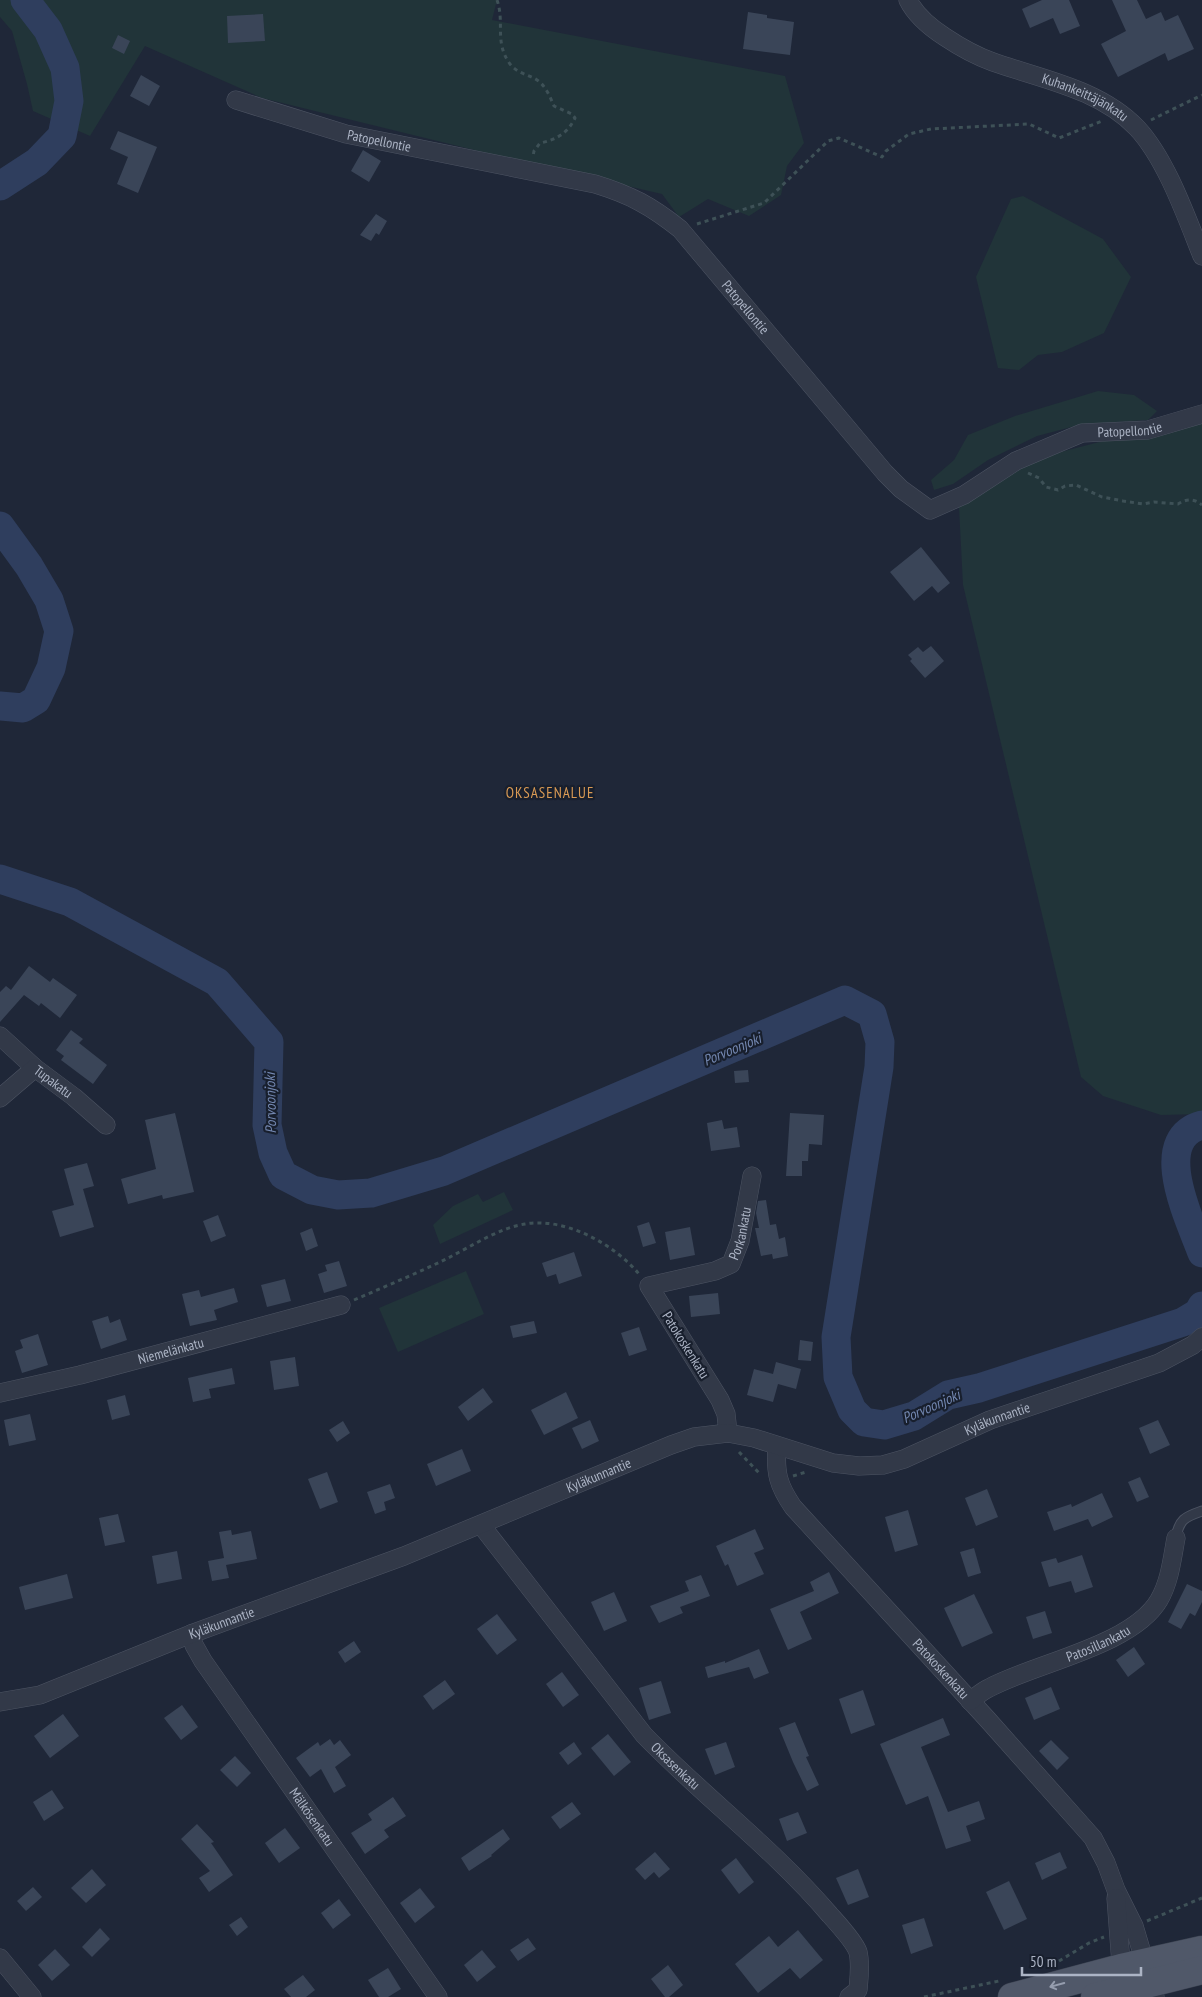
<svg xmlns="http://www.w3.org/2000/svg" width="1202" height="1997" viewBox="0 0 1202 1997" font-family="'PT Sans Narrow',sans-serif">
  <rect width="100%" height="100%" fill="#1f2738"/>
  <!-- green -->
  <g fill="#213439">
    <path d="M 0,0 L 497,0 L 492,20 L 785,76 L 804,143 L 787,166 L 781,195 L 749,216 L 708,199 L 679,217 L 662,194 L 536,165 L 262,98 L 145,46 L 90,136 L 33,111 L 27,84 L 12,31 L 0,17 Z"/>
    <path d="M 1023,196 L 1103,239 L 1131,277 L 1104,333 L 1062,352 L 1038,355 L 1019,370 L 998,368 L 976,277 L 1011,199 Z"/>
    <path d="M 1098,391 L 1134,395 L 1157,411 L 1148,420 L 1083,424 L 1037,436 L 988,460 L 953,484 L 934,490 L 931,480 L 954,460 L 968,435 L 1015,416 Z"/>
    <path d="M 1202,422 L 1202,1114 L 1161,1115 L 1103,1096 L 1081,1077 L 963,585 L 959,507 L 1014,464 L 1111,439 Z"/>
    <path d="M 504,1192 L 513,1210 L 440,1244 L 433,1225 L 453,1206 L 478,1194 L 483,1202 Z"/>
    <path d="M 466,1271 L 484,1314 L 398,1352 L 379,1308 Z"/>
  </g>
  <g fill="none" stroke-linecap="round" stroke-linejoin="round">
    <!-- river -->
    <g stroke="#2f3e5e" stroke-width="29">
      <path d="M 0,186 L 37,162 L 62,136 L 69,101 L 65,68 L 48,30 L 25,0"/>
      <path d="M 0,526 L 29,566 L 49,600 L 59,631 L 51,668 L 36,700 L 23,708 L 0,706"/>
      <path d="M 0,879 L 70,902 L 217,982 L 269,1042 L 267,1125 L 273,1153 L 283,1175 L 312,1190 L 338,1195 L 371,1193 L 444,1171 L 845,1000 L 872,1014 L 880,1042 L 879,1067 L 836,1337 L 838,1377 L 852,1410 L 864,1422 L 884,1425 L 914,1416 L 948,1395 L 979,1388 L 1183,1322 L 1198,1313 L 1202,1306"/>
      <path d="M 1202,1125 C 1149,1139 1191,1222 1202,1253"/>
    </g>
  </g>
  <!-- building -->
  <g fill="#3a4558">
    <path d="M 1042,0 L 1069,0 L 1080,26 L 1060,34 L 1053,18 L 1030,28 L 1022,9 Z"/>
    <path d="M 1112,0 L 1137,0 L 1146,19 L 1161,12 L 1165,21 L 1178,15 L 1194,49 L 1168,61 L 1165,53 L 1118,77 L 1101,44 L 1126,31 Z"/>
    <path d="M 748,12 L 767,15 L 767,18 L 794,22 L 790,55 L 743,49 Z"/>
    <path d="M 263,14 L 265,41 L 228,43 L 227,16 Z"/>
    <path d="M 118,35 L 130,41 L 124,54 L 112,48 Z"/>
    <path d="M 141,75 L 160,86 L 149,106 L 130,96 Z"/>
    <path d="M 118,131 L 157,147 L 138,193 L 117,184 L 128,157 L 110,149 Z"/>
    <path d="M 363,150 L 381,161 L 369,182 L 351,171 Z"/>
    <path d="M 376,214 L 387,221 L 379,235 L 376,233 L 371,241 L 360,235 Z"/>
    <path d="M 921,547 L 950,583 L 938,593 L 932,586 L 914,601 L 890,572 Z"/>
    <path d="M 931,646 L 944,661 L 925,678 L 910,661 L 912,659 L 908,655 L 918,647 L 923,652 Z"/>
    <path d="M 29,966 L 50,982 L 53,978 L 77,995 L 60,1018 L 41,1003 L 39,1006 L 24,995 L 0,1022 L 0,992 L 6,986 L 11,990 Z"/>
    <path d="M 71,1030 L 83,1039 L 79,1043 L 107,1065 L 93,1084 L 61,1060 L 64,1056 L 56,1050 Z"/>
    <path d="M 748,1070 L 749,1082 L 735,1083 L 734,1071 Z"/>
    <path d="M 175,1113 L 194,1192 L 163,1199 L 162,1195 L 128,1204 L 121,1179 L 156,1169 L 145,1120 Z"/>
    <path d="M 790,1113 L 824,1115 L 822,1145 L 809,1144 L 808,1161 L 802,1161 L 802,1176 L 786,1176 Z"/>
    <path d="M 722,1120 L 724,1129 L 737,1127 L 740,1147 L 711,1151 L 707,1123 Z"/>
    <path d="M 87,1163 L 94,1186 L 83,1189 L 94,1227 L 60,1237 L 52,1211 L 74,1205 L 64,1169 Z"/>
    <path d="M 766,1200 L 770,1225 L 776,1224 L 779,1239 L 785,1237 L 788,1256 L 773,1259 L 772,1254 L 761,1256 L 755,1228 L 759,1228 L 756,1213 L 758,1201 Z"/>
    <path d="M 218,1215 L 226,1236 L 211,1242 L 203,1221 Z"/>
    <path d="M 649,1222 L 656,1243 L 643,1247 L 637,1226 Z"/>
    <path d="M 690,1227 L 695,1255 L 670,1260 L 665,1232 Z"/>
    <path d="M 312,1228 L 318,1246 L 306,1251 L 300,1233 Z"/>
    <path d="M 574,1252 L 582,1276 L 559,1284 L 556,1274 L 547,1277 L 542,1263 Z"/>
    <path d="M 339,1261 L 347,1286 L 324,1293 L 318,1274 L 327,1271 L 325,1265 Z"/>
    <path d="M 285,1279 L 291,1301 L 267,1307 L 261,1285 Z"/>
    <path d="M 234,1288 L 238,1302 L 214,1310 L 217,1320 L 190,1326 L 182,1294 L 199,1290 L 201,1297 Z"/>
    <path d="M 718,1293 L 720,1314 L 691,1317 L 689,1296 Z"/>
    <path d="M 108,1316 L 110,1323 L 120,1319 L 127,1340 L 101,1349 L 92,1321 Z"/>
    <path d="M 534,1321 L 537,1333 L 513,1338 L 510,1326 Z"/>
    <path d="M 639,1327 L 647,1350 L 629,1356 L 621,1333 Z"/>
    <path d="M 38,1334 L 48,1365 L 22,1373 L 15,1351 L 23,1348 L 20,1340 Z"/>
    <path d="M 800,1340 L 813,1342 L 811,1361 L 798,1360 Z"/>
    <path d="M 295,1357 L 299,1386 L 274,1390 L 270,1361 Z"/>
    <path d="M 776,1362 L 801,1369 L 796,1389 L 778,1384 L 773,1402 L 747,1395 L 754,1369 L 773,1374 Z"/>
    <path d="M 232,1368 L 235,1384 L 209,1389 L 211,1398 L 193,1402 L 188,1378 Z"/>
    <path d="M 483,1388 L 493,1402 L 468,1421 L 458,1407 Z"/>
    <path d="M 566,1392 L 578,1418 L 544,1435 L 531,1410 Z"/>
    <path d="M 125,1395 L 130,1415 L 112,1420 L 107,1400 Z"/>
    <path d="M 30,1414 L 36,1440 L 9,1446 L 4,1420 Z"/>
    <path d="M 590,1420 L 599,1441 L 582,1449 L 572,1428 Z"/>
    <path d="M 1158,1420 L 1170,1445 L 1150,1454 L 1139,1428 Z"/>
    <path d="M 343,1421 L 350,1433 L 337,1442 L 329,1430 Z"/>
    <path d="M 462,1449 L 471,1471 L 436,1486 L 427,1464 Z"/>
    <path d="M 327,1472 L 338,1502 L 320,1509 L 308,1479 Z"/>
    <path d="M 1140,1477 L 1149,1497 L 1137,1502 L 1128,1482 Z"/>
    <path d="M 390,1484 L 395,1498 L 384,1502 L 386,1510 L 375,1514 L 367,1492 Z"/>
    <path d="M 987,1489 L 998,1517 L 976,1526 L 965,1498 Z"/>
    <path d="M 1102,1493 L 1113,1517 L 1092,1527 L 1088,1519 L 1054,1531 L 1047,1512 L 1071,1504 L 1072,1507 Z"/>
    <path d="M 908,1510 L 918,1545 L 895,1552 L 885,1517 Z"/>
    <path d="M 118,1514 L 125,1542 L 105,1546 L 99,1518 Z"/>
    <path d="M 755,1529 L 764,1549 L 754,1553 L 764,1574 L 737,1586 L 728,1564 L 725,1566 L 716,1546 Z"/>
    <path d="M 231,1530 L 232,1535 L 251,1531 L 257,1559 L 226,1565 L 229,1578 L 212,1581 L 208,1561 L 224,1558 L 219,1532 Z"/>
    <path d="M 974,1548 L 981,1573 L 968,1577 L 960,1552 Z"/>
    <path d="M 177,1551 L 182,1579 L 157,1584 L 152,1556 Z"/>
    <path d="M 1082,1555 L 1093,1587 L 1075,1593 L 1071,1581 L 1049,1587 L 1041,1562 L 1056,1558 L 1058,1563 Z"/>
    <path d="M 829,1572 L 839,1593 L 800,1612 L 812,1639 L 788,1650 L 770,1609 L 814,1591 L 810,1582 Z"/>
    <path d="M 67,1574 L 73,1598 L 25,1610 L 19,1587 Z"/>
    <path d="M 701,1575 L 710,1596 L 680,1607 L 683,1613 L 659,1623 L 650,1606 L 689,1591 L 685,1581 Z"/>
    <path d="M 1187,1584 L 1202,1591 L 1202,1602 L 1195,1616 L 1190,1613 L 1181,1629 L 1168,1622 Z"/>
    <path d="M 614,1592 L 627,1621 L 604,1631 L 591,1602 Z"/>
    <path d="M 974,1594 L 993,1633 L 962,1647 L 944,1608 Z"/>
    <path d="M 1045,1611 L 1052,1633 L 1033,1639 L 1026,1617 Z"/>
    <path d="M 497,1614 L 517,1640 L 497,1655 L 477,1629 Z"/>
    <path d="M 354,1641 L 361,1652 L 345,1663 L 338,1652 Z"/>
    <path d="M 1134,1647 L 1145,1664 L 1128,1677 L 1116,1660 Z"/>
    <path d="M 759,1649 L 769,1673 L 754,1679 L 749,1667 L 708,1678 L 705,1667 L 725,1661 L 725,1663 Z"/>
    <path d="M 562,1672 L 579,1695 L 563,1707 L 546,1684 Z"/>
    <path d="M 445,1680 L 455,1694 L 433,1710 L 423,1696 Z"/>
    <path d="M 661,1681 L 671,1713 L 649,1720 L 639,1688 Z"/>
    <path d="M 1051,1687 L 1060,1709 L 1034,1720 L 1025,1698 Z"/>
    <path d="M 863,1690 L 875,1725 L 851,1734 L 839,1699 Z"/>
    <path d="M 182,1705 L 198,1727 L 181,1740 L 164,1718 Z"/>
    <path d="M 63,1714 L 79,1736 L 50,1758 L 34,1736 Z"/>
    <path d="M 943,1718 L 950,1735 L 921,1747 L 948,1812 L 979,1801 L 985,1819 L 966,1826 L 971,1841 L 946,1849 L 928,1796 L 906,1805 L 880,1744 Z"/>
    <path d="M 795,1722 L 809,1756 L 806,1757 L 819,1785 L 807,1791 L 793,1762 L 779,1728 Z"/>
    <path d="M 608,1734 L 631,1762 L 614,1776 L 591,1748 Z"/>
    <path d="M 330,1739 L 334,1745 L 340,1740 L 351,1755 L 335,1767 L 346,1786 L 334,1793 L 321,1769 L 310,1777 L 296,1758 L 318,1742 L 320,1746 Z"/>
    <path d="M 1051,1740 L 1069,1758 L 1057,1770 L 1039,1751 Z"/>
    <path d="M 574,1742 L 582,1754 L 568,1765 L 559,1753 Z"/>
    <path d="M 726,1742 L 735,1767 L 715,1775 L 705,1749 Z"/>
    <path d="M 235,1756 L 251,1773 L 237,1787 L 220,1770 Z"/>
    <path d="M 52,1790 L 64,1808 L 44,1821 L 33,1802 Z"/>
    <path d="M 393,1797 L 406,1816 L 384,1830 L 389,1837 L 365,1854 L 351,1833 L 372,1820 L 368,1814 Z"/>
    <path d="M 572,1802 L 581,1814 L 560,1829 L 551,1817 Z"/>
    <path d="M 798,1812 L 807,1833 L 787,1841 L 779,1819 Z"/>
    <path d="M 197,1824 L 214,1842 L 211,1843 L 233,1875 L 209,1892 L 199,1878 L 210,1871 L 181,1839 Z"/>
    <path d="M 285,1828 L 300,1848 L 279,1863 L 265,1843 Z"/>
    <path d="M 503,1829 L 510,1839 L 491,1855 L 492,1856 L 469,1871 L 461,1858 Z"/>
    <path d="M 655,1852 L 670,1869 L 659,1878 L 654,1872 L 645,1880 L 635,1869 Z"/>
    <path d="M 1060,1852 L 1067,1868 L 1042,1880 L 1035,1863 Z"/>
    <path d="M 736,1858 L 754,1882 L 739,1894 L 721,1870 Z"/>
    <path d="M 92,1869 L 106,1885 L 86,1903 L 71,1888 Z"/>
    <path d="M 858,1869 L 869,1897 L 848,1905 L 836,1878 Z"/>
    <path d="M 1009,1881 L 1027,1919 L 1004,1930 L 986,1892 Z"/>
    <path d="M 33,1887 L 42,1897 L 26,1911 L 17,1901 Z"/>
    <path d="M 420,1888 L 435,1907 L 415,1923 L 400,1903 Z"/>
    <path d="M 339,1899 L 351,1915 L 333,1929 L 321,1913 Z"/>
    <path d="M 241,1917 L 248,1927 L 237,1936 L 229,1925 Z"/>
    <path d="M 924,1918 L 933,1946 L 911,1954 L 902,1925 Z"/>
    <path d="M 100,1928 L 110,1939 L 92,1957 L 82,1947 Z"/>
    <path d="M 798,1930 L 823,1960 L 800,1979 L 790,1968 L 758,1993 L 735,1964 L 769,1936 L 778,1947 Z"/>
    <path d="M 528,1938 L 536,1949 L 518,1961 L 510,1950 Z"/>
    <path d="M 55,1949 L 70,1965 L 52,1981 L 38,1965 Z"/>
    <path d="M 482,1950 L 496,1967 L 477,1982 L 464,1965 Z"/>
    <path d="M 668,1965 L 683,1985 L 669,1997 L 665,1997 L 651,1979 Z"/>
    <path d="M 388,1968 L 401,1989 L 388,1997 L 379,1997 L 368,1980 Z"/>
    <path d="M 303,1975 L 315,1990 L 306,1997 L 291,1997 L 284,1989 Z"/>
  </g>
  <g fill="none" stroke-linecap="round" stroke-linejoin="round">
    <defs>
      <path id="lane" d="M 1176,1538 C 1179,1519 1185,1517 1202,1511"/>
      <g id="street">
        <path id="s1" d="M 908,0 C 916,16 931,28 945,37 C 960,47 976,56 993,62 C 1041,79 1100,89 1137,128 C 1166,159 1186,216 1202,256"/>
        <path id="s2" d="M 236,100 L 346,134 L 595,184 C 631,195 651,206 680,229 L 885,473 L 901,489 L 930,510 L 964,495 L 1016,461 L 1082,433 L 1148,430 L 1202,414"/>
        <path d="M 0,1036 L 35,1068"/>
        <path id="s3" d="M 0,1098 L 35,1068 L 74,1097 L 106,1125"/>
        <path id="s4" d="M 0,1393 L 80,1375 L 341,1305"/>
        <path id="s5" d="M 728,1433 L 726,1414 L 720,1400 L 649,1286 L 715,1271 L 731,1264 L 740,1241 L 752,1176"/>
        <path id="s6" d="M 777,1446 C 775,1473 778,1485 793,1507 L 988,1720 L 1093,1838 L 1106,1863 L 1116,1890 L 1134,1926 L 1155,1997"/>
        <path id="s7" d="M 481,1525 L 644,1735 C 704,1797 774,1849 830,1915 C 838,1924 854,1941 858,1952 C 861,1964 859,1978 858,1990 L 849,1997"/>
        <path id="s8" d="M 191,1634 L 194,1645 L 203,1661 L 438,1997"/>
        <path id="s9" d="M 970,1701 C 976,1697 982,1691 989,1688 C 1035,1663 1132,1646 1159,1600 C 1170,1581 1172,1559 1176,1538"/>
        <path id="s10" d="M 0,1702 L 40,1695 L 191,1634 L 404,1556 L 671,1445 L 694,1437 L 728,1433 L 754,1438 L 833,1463 L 859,1466 L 883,1465 L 904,1459 L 990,1420 L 1159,1363 L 1193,1345 L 1202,1337"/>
        <path d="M 1116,1898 L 1122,1977"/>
        <path d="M 0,1958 L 32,1997"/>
      </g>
      <g id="primary">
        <path d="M 1012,1997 L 1121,1968 L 1202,1950"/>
        <path d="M 1095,1997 L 1202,1970"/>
      </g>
    </defs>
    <!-- lane casing -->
    <use href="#lane" stroke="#4d5463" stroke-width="11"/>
    <!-- street casing -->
    <use href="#street" stroke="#4d5463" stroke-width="19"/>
    <!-- primary casing -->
    <use href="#primary" stroke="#3c4352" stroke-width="29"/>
    <!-- path -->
    <g stroke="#3e5157" stroke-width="3" stroke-dasharray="4 4" stroke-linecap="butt">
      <path d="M 497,0 C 505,23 494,42 510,64 C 518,74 528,74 537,80 C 546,86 550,97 554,106 L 572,114 L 575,118 C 568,133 556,140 540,143 L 534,151 L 533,156"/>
      <path d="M 1151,120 L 1202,95"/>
      <path d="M 697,224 L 764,203 L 828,141 L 839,138 L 882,157 L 886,151 L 909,134 L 931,129 L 1029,124 L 1059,138 L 1102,121"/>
      <path d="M 1028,473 L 1039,478 L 1046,487 L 1058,490 L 1065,486 L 1076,485 L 1102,497 L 1123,501 L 1143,504 L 1154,502 L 1178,504 C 1186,499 1194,498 1202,505"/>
      <path d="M 354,1300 C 386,1286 418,1273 448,1258 C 472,1246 499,1228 525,1224 C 565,1217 614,1244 639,1274"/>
      <path d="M 739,1452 L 761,1475"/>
      <path d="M 793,1476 L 806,1472"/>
      <path d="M 1147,1921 L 1202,1898"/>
      <path d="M 1059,1961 L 1089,1943 L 1104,1937"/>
      <path d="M 924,1997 L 999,1981"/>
    </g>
    <!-- lane -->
    <use href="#lane" stroke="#323948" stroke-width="9"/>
    <!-- street -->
    <use href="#street" stroke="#323948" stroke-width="18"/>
    <!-- primary -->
    <use href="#primary" stroke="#505869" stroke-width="28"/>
  </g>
  <!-- one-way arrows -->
  <defs><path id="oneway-shaft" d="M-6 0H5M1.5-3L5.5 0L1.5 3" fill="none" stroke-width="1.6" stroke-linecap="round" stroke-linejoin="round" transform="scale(1.25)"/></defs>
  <use stroke="#959dae" href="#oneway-shaft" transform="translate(1057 1985) rotate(165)"/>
  <g text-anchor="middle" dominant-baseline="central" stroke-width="4.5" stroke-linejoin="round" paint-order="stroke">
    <!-- street labels -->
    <g font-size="14" fill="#acb4c5" stroke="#181f2d">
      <text stroke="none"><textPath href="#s1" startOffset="206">Kuhankeittäjänkatu</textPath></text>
      <text stroke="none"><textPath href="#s2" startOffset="149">Patopellontie</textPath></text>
      <text stroke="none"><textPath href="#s2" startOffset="568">Patopellontie</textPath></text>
      <text stroke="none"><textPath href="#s2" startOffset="1062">Patopellontie</textPath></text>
      <text stroke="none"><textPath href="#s3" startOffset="69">Tupakatu</textPath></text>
      <text stroke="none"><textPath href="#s5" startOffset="286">Porkankatu</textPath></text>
      <text transform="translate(686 1345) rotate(58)">Patokoskenkatu</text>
      <text stroke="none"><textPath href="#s4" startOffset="176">Niemelänkatu</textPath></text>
      <text stroke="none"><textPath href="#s10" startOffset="1061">Kyläkunnantie</textPath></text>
      <text stroke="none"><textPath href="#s10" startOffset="641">Kyläkunnantie</textPath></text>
      <text stroke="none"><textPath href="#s10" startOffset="236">Kyläkunnantie</textPath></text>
      <text stroke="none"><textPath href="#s9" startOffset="141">Patosillankatu</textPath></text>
      <text stroke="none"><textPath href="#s6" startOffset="284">Patokoskenkatu</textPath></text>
      <text stroke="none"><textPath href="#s7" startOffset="310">Oksasenkatu</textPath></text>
      <text stroke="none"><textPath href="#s8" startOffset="220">Mälkösenkatu</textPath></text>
    </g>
    <!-- neighbourhood labels -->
    <g font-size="15" letter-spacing="1" fill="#d99a54" stroke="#181f2d">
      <text x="550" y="792">OKSASENALUE</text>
    </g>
    <!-- water labels -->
    <g font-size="15" font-style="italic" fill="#7387b0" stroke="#181f2d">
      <text transform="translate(732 1049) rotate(-23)">Porvoonjoki</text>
      <text transform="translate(270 1103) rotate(-91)">Porvoonjoki</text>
      <text transform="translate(931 1406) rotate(-24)">Porvoonjoki</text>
    </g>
  </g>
  <!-- scale -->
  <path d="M1022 1967v8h119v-8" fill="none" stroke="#acb4c5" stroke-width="2.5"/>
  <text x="1030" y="1967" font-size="15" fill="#acb4c5" stroke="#181f2d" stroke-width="4" paint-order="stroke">50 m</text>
</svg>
